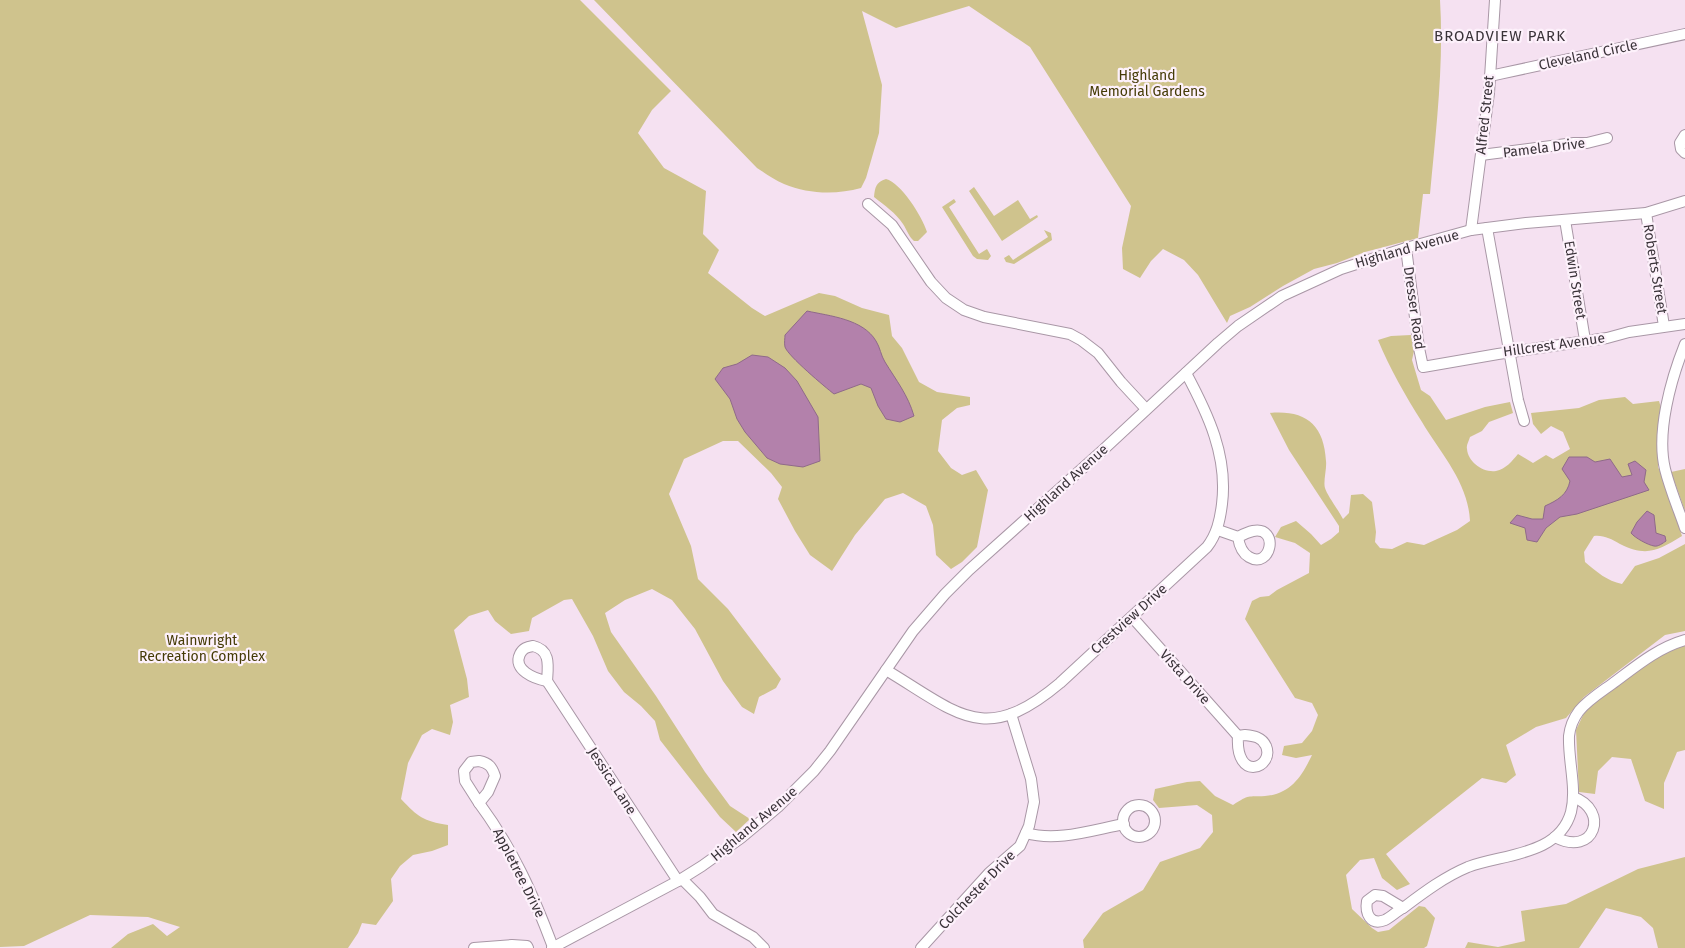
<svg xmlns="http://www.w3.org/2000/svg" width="1685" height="948" viewBox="0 0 1685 948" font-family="'Fira Sans',sans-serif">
  <rect width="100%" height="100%" fill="#f5e1f1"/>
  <!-- green -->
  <g fill="#cfc38d">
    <path d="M 0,0 L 580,0 L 671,91 L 652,110 L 638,133 L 664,168 L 706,191 L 703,234 L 719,250 L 708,273 L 752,308 L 765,316 L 819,293 L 835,296 L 862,308 L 889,315 L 892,336 L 902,348 L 919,382 L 937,392 L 970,397 L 970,405 L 957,408 L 942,420 L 938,451 L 951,468 L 962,475 L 976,470 L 988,490 L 977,547 L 962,562 L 951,569 L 936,555 L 933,525 L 926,506 L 903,493 L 885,499 L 855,535 L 832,571 L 810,555 L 795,531 L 778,499 L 782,487 L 771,473 L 738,441 L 723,441 L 684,459 L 669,494 L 691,546 L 698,579 L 728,609 L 781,679 L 776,688 L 759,697 L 754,714 L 742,707 L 723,681 L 695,629 L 672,600 L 652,589 L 625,600 L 605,613 L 611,632 L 656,696 L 705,772 L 730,806 L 750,819 L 736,832 L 720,817 L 660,740 L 655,721 L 641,706 L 624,692 L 608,671 L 593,636 L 572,599 L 564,600 L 532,618 L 529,631 L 511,634 L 495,621 L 488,610 L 469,616 L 454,630 L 467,679 L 469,697 L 450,705 L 453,722 L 450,735 L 432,729 L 422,735 L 408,763 L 401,799 C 418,817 423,821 448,825 L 448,845 L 432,851 L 413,855 L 400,866 L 391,879 L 393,901 L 376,925 L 362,923 L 358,933 L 348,948 L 111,948 L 128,934 L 153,924 L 167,936 L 180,927 L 148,917 L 90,915 L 24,946 L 0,947 Z"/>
    <path d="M 594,0 L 1440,0 C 1444,65 1436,130 1430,194 L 1423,194 L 1418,238 L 1365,252 L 1337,263 L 1314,269 L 1283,286 L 1250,307 L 1230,316 L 1227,323 L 1198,275 L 1184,260 L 1163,249 L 1151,261 L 1140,278 L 1123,269 L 1122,248 L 1131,206 L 1030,47 L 969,6 L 896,28 L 862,11 L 882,85 L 879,133 L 866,178 L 861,188 C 836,195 808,194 784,184 C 774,180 765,173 757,168 Z"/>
    <path d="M 886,179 C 901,183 922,216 927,232 L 918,241 L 914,241 C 909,237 907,230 903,224 C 895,212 885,206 874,197 C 875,187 876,182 886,179 Z"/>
    <path d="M 974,187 L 994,216 L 1018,200 L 1030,219 L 1037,215 L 1038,217 L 1002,241 L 969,191 Z"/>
    <path d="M 954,199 L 956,202 L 949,207 L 979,254 L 987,249 L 991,256 L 988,260 L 977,259 L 973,256 L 942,207 Z"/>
    <path d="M 1044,230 L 1051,233 L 1052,240 L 1014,264 L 1006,262 L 1004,258 L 1009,255 L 1013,260 L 1048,237 Z"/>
    <path d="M 1411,335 L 1414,351 L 1412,360 L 1421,390 L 1430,396 L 1446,420 L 1485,407 L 1510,402 L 1513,413 L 1489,422 L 1482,431 L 1470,437 C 1469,441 1466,445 1467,449 C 1468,462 1483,473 1496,471 C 1506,469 1512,461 1518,454 L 1533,463 L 1546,455 L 1553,459 L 1570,449 L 1563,432 L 1551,426 L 1541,434 L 1533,424 L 1531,413 L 1579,408 L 1599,400 L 1625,397 L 1633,404 L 1659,401 L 1662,411 L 1658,428 L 1658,467 L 1663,478 L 1682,536 C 1658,551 1646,557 1620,544 C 1611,539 1604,535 1594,536 L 1584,552 L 1585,562 C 1597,572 1607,581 1622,584 L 1635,566 L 1659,558 L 1685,544 L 1685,631 L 1665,635 L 1584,697 L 1566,718 L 1536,727 L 1506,745 L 1516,775 L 1506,783 L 1482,778 L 1386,854 L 1410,884 L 1397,890 L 1382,878 L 1374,858 L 1360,860 L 1346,875 L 1352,909 L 1372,928 L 1378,932 L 1389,930 L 1419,906 L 1425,907 L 1435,918 L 1427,946 L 1424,948 L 1084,948 L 1083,940 L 1103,913 L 1143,890 L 1160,862 L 1200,848 L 1213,832 L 1212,815 L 1197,805 L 1159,808 L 1153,800 L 1155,789 L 1187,782 L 1200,781 L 1215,796 L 1233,805 C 1250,794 1247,797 1265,796 C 1291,794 1302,776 1312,755 L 1296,758 L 1282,755 L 1284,746 L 1302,743 L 1312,731 L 1318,715 L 1312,703 L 1295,698 L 1245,619 L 1252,601 L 1260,597 L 1269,596 L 1277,590 L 1309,573 L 1310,553 L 1295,543 L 1275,537 L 1281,527 L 1296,521 L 1311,534 L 1321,545 L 1331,539 L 1339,532 L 1339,526 L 1289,450 L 1270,413 C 1305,410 1324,424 1326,461 C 1327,468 1323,482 1325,488 C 1327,495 1339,511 1343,519 L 1349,513 L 1351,495 L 1363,494 L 1372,502 L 1376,532 L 1375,542 L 1380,548 L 1392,549 L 1407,542 L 1424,545 L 1457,530 L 1470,521 C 1468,482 1441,454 1422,422 C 1405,395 1390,369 1378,340 L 1391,336 Z"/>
    <path d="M 1685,469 L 1685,511 L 1671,472 Z"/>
    <path d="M 1685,645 L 1685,750 L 1677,752 L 1664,783 L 1664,809 L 1645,801 L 1631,759 L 1612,757 L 1598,771 L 1595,794 L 1579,792 L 1576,730 L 1586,709 L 1650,660 Z"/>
    <path d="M 1685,857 L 1685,948 L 1658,948 L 1653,928 L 1641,917 L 1606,908 L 1579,948 L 1465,948 L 1468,942 L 1498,947 L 1525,941 L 1521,911 L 1566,904 L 1638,869 Z"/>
  </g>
  <!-- water -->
  <g fill="#b381ab" stroke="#8f6a89">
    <path d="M 807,311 C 830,316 863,319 876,341 C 880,347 881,356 885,362 C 896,380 908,395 914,416 L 900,422 L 886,419 L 878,406 L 871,388 L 861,384 L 834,394 C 825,387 788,356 785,347 C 784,343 785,338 785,335 Z"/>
    <path d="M 752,355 L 768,357 L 785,368 L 797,381 L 818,417 L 820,461 L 803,467 L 780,464 L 767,458 L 745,432 L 737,419 L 730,399 L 715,379 L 723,368 L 737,364 Z"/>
    <path d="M 1569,457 L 1587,457 L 1595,462 L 1610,459 L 1622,477 L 1632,475 L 1628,464 L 1635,461 L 1646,470 L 1644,482 L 1649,490 L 1577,514 L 1560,517 L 1546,528 L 1537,542 L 1527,540 L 1525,528 L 1510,523 L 1517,515 L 1532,519 L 1543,519 L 1545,506 C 1558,500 1567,495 1570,481 L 1562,469 Z"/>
    <path d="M 1647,511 L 1654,515 L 1656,533 L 1665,536 L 1666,541 C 1663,543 1658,547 1654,546 C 1648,545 1635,538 1631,533 L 1637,522 Z"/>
  </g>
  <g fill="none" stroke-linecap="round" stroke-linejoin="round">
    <defs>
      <g id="minor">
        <path d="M 1490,76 L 1685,34"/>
        <path d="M 1685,135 L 1680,143 L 1681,149 L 1685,153"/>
        <path d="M 1481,155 L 1574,143 L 1587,143 L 1607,138"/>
        <path d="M 868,204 L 892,225 L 931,282 L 946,298 L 964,310 L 984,317 L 1070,334 L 1081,340 L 1098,353 L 1121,382 L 1146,409"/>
        <path d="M 1646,213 L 1664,326"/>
        <path d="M 1565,220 L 1585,340"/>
        <path d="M 1487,228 L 1518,400 L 1524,421"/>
        <path d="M 1471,230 L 1489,93 L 1495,0"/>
        <path d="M 1406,248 L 1419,348 L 1423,367 L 1498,354 L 1607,338 L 1629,332 L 1685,324"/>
        <path d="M 1685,344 C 1671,379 1656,432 1665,469 C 1670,489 1678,508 1685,528"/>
        <path d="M 1218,530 L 1238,537 C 1242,535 1248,532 1253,531 C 1280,526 1271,570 1249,557 C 1242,553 1239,544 1238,537"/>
        <path d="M 1132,617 L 1238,736"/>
        <path d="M 533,646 C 551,650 548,666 547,681 C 535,679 512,670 520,654 C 523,648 527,647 533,646 Z"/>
        <path d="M 886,670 C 958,713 984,747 1060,683 L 1207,547 C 1217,534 1220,520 1222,504 C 1228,456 1208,414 1186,373"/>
        <path d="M 547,681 L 678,881"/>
        <path d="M 1245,735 C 1254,736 1262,737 1266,746 C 1275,768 1235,783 1238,736 Z"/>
        <path d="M 479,761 C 489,763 492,767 495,776 L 488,792 L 479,803 L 465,781 L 464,771 L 471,762 Z"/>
        <path d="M 479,803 C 513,849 533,894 553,947"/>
        <circle cx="1139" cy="821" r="16"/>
        <path d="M 1026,833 C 1057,842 1092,830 1124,824"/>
        <path d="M 1555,837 C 1595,858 1610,810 1573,797"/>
        <path d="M 682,879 L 700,897 L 713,914 L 753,937 L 764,948"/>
        <path d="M 1375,895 L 1383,896 L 1403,908 C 1397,911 1391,917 1385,920 C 1370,926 1365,913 1367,901 Z"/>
        <path d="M 1403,908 C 1423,893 1444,877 1468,867 C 1502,854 1559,856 1571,812 C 1577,788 1568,761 1569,736 C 1570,727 1573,719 1579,711 C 1588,700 1601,692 1612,684 C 1635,667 1657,648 1685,640"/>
        <path d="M 474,948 L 512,945 L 527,946 L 528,948"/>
        <path d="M 552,948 L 678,881 L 702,866 L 741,838 L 778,807 L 814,771 L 830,751 L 913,631 L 945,594 L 969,570 L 1103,450 L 1218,343 L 1238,326 L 1282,296 L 1341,269 L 1406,248 L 1471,230 L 1526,223 L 1646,213 L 1685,201"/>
        <path d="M 921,948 L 989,873 L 1020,846 L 1029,826 L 1034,802 L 1031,779 L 1011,714"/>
      </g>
    </defs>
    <!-- minor casing -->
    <use href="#minor" stroke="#a997a6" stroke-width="12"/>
    <!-- minor -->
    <use href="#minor" stroke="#fff" stroke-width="10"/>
  </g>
  <g text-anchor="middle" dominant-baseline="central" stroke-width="4.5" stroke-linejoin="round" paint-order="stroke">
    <!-- street labels -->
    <g font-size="14" fill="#3a3339" stroke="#fdf1fb">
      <text transform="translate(1588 55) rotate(-12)">Cleveland Circle</text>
      <text transform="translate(1485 115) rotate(-84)">Alfred Street</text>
      <text transform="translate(1544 148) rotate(-7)">Pamela Drive</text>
      <text transform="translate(1407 249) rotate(-16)">Highland Avenue</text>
      <text transform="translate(1655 269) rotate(81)">Roberts Street</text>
      <text transform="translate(1575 280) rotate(81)">Edwin Street</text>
      <text transform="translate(1414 308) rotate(82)">Dresser Road</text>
      <text transform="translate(1554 345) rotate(-8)">Hillcrest Avenue</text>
      <text transform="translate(1066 483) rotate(-42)">Highland Avenue</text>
      <text transform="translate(1129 619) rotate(-42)">Crestview Drive</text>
      <text transform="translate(1185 677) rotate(48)">Vista Drive</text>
      <text transform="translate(612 781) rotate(57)">Jessica Lane</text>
      <text transform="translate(754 824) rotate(-40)">Highland Avenue</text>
      <text transform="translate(519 873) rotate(63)">Appletree Drive</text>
      <text transform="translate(977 890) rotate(-46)">Colchester Drive</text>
    </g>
    <!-- park labels -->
    <g font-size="14" fill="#453b06" stroke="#fdf1fb">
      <text x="1147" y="75">Highland<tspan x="1147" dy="16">Memorial Gardens</tspan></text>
      <text x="202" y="640">Wainwright<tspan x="202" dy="16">Recreation Complex</tspan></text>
    </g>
    <!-- neighbourhood labels -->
    <g font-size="15" letter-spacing="1" fill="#3a3339" stroke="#fdf1fb">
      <text x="1500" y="36">BROADVIEW PARK</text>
    </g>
  </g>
</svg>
